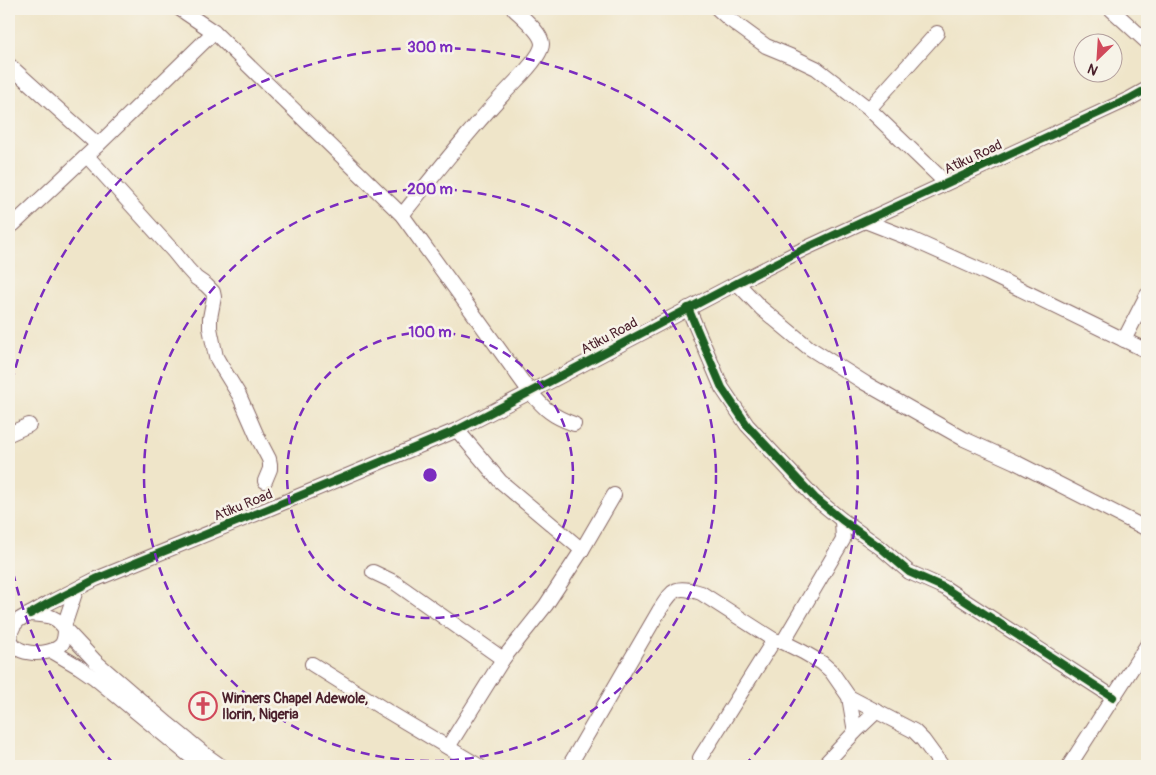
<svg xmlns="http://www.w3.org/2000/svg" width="1156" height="775" viewBox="0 0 1156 775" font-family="Pangolin,sans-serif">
  <rect width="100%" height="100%" fill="#f7f3e8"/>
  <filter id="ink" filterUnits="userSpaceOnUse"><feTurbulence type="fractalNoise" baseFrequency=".02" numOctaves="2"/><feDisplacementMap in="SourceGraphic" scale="10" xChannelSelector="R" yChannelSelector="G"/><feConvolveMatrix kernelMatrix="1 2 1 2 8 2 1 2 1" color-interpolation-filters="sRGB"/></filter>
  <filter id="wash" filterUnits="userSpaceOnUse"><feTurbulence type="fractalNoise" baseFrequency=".0096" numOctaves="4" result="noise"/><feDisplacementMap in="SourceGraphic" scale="20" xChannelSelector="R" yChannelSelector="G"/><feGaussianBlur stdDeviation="1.12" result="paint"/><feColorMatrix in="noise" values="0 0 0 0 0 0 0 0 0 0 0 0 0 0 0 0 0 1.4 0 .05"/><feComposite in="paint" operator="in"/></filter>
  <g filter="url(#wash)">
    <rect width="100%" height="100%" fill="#efe5c9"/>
  </g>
  <g filter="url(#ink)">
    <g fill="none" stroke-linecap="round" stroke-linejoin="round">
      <defs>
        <g id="minor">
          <path d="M 180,9 L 214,32 L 402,215 L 530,392 C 545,409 551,416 574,424"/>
          <path d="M 718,9 L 729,19 L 766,46 L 795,58 L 816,68 L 869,109 L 946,183"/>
          <path d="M 1111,9 L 1147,42"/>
          <path d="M 9,65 L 98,145"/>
          <path d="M 869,109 L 937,33"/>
          <path d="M 87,156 L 174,252 L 187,268 L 196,278 L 206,285 L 213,292 L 214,297 L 210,318 L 210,328 L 216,357 L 220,364 L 239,395 L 257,436 L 269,459 L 270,464 L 270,469 L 265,481"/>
          <path d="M 402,215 C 439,169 475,123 516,81 C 523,74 542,54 542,44 C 542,33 521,16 514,9"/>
          <path d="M 865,221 L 911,239 L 987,273 L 1147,351"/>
          <path d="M 9,226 L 14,224 L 98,145 L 214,32"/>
          <path d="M 737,283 L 761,308 L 808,347 L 865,383 L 964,439 L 1015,462 L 1147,529"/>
          <path d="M 688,308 L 722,388 L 747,425 L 815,498 L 842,520 L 881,548 L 909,572 L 945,588 L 1113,697"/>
          <path d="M 1124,340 L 1147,295"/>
          <path d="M 457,430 L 500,481 L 582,550"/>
          <path d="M 9,434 L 29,425"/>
          <path d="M 373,572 L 394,582 L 503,659"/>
          <path d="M 30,614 L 49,603 L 96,579 L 268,509 L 457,430 L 530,392 L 737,283 L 802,250 L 1129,99 L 1147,89"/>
          <path d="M 30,614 C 46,616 55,614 65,629 C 65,634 65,639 62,644 C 51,658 5,657 11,632 C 14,621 21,618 30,614 Z"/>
          <path d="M 64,626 L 76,590"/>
          <path d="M 65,629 L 95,661 L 168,724 L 207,756 L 221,766"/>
          <path d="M 783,642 L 843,540 L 842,520"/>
          <path d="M 52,651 L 79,667 L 95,678 L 202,766"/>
          <path d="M 312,664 L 387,711 L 479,766"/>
          <path d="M 849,697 L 914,731 L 923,740 L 942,766"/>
          <path d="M 448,747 L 503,659 L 546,605 L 582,550 L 614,495"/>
          <path d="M 700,758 L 774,640"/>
          <path d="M 569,766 L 659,611 C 673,590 674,584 701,593 L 774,640 L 783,642 L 803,652 L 822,663 L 831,671 L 849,697 L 855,732"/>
          <path d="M 823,766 L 855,732 L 877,711"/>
          <path d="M 1069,766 L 1147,645"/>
        </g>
      </defs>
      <!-- minor casing -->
      <use href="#minor" stroke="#846462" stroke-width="16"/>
      <!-- minor -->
      <use href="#minor" stroke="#fff" stroke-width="14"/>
      <defs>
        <g id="cycleway">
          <path d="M 688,308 L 722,388 L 747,425 L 815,498 L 842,520 L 881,548 L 909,572 L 945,588 L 1113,697"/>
          <path d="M 30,614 L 49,603 L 96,579 L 268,509 L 457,430 L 530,392 L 737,283 L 802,250 L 1129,99 L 1147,89"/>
        </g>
      </defs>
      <!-- cycleway casing -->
      <use href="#cycleway" stroke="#f7f3e8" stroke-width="11"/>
      <!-- cycleway -->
      <use href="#cycleway" stroke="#1b5e20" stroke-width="8"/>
    </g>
  </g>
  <!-- distance rings -->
  <g fill="none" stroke="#7b2cbf" stroke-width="2.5" stroke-dasharray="9 6">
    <circle cx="430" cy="475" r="143"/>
    <circle cx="430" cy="475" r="286"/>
    <path d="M114 764A428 428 0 0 1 9 553M9 397A428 428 0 1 1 746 764"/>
  </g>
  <!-- icons -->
  <defs>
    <symbol id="church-ring" viewBox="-11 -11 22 22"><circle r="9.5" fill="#f7f3e8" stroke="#d1495b" stroke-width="1.5"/><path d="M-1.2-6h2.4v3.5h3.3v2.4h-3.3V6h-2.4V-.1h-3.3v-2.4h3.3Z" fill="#d1495b"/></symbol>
  </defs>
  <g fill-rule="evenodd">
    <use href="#church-ring" x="187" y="690" width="32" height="32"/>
  </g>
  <g text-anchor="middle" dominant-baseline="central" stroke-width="5" stroke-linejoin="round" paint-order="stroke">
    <!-- street labels -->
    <g font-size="14" fill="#4a1f2b" stroke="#f7f3e8">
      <text transform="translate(973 157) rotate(-25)">Atiku Road</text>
      <text transform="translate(609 336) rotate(-28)">Atiku Road</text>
      <text transform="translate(243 505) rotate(-22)">Atiku Road</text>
    </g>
    <!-- poi labels -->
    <g font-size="14" font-weight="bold" fill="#4a1f2b" stroke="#f7f3e8" text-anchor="start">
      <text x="222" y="698">Winners Chapel Adewole,<tspan x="222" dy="16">Ilorin, Nigeria</tspan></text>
    </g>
  </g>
  <circle cx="430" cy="475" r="8" fill="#7b2cbf" stroke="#f7f3e8" stroke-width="2.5"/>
  <g font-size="15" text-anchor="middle" font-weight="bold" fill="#7b2cbf" stroke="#f7f3e8" stroke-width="5" stroke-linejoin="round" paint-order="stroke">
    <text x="430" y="52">300 m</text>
    <text x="430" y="194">200 m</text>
    <text x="430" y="337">100 m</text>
  </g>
  <!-- margin -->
  <rect width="1156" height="775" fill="none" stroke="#f7f3e8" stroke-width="30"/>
  <!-- north arrow -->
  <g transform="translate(1098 58) rotate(205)"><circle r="24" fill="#f7f3e8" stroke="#b29e9c"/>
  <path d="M0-4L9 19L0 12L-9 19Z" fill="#d1495b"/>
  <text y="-8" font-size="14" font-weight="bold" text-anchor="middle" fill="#4a1f2b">N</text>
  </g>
</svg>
